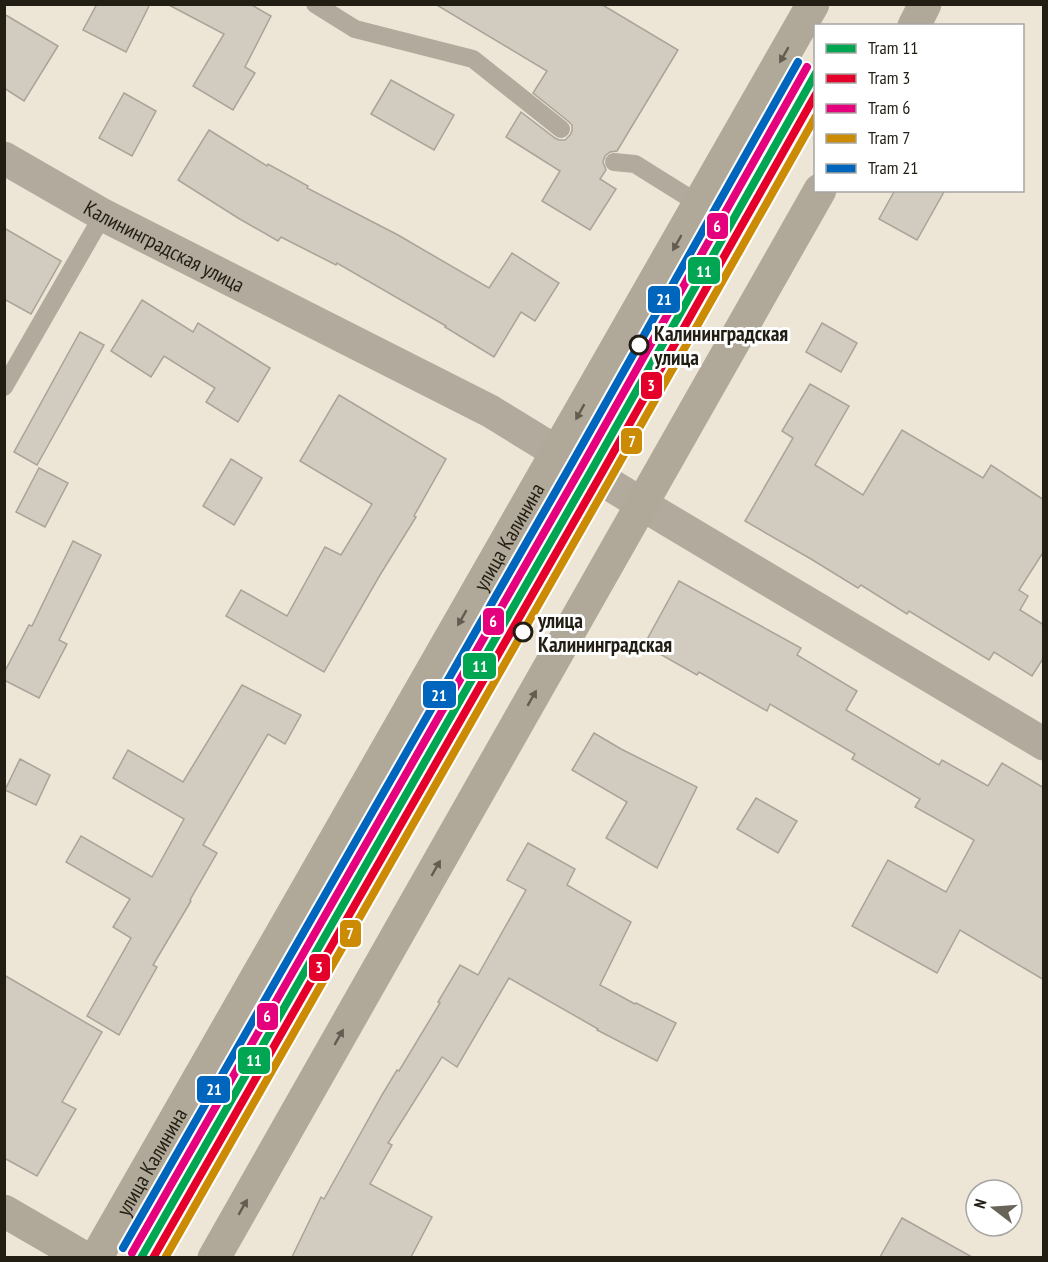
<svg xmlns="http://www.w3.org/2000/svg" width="1048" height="1262" viewBox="0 0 1048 1262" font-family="'PT Sans Narrow',sans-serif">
  <rect width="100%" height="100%" fill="#ede6d7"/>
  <!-- building -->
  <g fill="#d2ccc0" stroke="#a9a398" stroke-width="1.5">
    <path d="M 97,4 L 150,4 L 126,52 L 83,30 Z"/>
    <path d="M 167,4 L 250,4 L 271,16 L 245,67 L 255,73 L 233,110 L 193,86 L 224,34 Z"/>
    <path d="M 435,4 L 601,4 L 678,50 L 617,151 L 610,152 L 605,156 L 603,162 L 606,170 L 600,179 L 616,189 L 590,230 L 542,201 L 560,171 L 506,137 L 521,112 L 555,138 L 559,140 L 565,140 L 570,135 L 572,131 L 572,125 L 568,121 L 533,93 L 547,71 Z"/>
    <path d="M 4,14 L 58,46 L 24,101 L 4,88 Z"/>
    <path d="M 391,80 L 454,115 L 434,150 L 371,114 Z"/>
    <path d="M 124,93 L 156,111 L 132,156 L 99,138 Z"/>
    <path d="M 209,130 L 267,166 L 268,164 L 308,186 L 307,188 L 398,235 L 489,288 L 512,253 L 559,283 L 535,321 L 521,312 L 494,357 L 445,327 L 446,326 L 337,263 L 336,265 L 281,237 L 278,241 L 238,218 L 178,180 Z"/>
    <path d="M 895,190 L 945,190 L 917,240 L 879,219 Z"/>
    <path d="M 4,228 L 61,261 L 31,314 L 4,299 Z"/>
    <path d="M 142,300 L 193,332 L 198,323 L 270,368 L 238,422 L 206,402 L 215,388 L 164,356 L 151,377 L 111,351 Z"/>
    <path d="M 822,323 L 857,343 L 841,372 L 806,352 Z"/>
    <path d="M 80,332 L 104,345 L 37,465 L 14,452 Z"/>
    <path d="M 810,384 L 849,406 L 815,465 L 863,495 L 902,430 L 983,478 L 991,465 L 1044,500 L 1044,551 L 1019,590 L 1028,596 L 1020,610 L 1044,625 L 1044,657 L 1032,676 L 994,652 L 989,660 L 909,611 L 907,614 L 861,585 L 858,588 L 811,559 L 745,521 L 793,438 L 782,431 Z"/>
    <path d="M 339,395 L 446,459 L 414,516 L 416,517 L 380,575 L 324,672 L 226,616 L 241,590 L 287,616 L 325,547 L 341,555 L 372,504 L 300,461 Z"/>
    <path d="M 231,459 L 262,478 L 234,525 L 203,506 Z"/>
    <path d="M 39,468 L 68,483 L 45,527 L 16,512 Z"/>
    <path d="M 73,541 L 101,555 L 59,640 L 67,644 L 39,698 L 4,680 L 4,673 L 29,625 L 32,626 Z"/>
    <path d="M 679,581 L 801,648 L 797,655 L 857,691 L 846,710 L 939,765 L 942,760 L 988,786 L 1002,763 L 1044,788 L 1044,980 L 960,930 L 937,973 L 852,926 L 888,860 L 946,892 L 974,840 L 915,807 L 920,799 L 852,759 L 855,754 L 770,704 L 767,711 L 699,672 L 697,675 L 644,645 Z"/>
    <path d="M 242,685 L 301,715 L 285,744 L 268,734 L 203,845 L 217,853 L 190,900 L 191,901 L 153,965 L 157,967 L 119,1035 L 87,1016 L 131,938 L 113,927 L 130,899 L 66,862 L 81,836 L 152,877 L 184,819 L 113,778 L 128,750 L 183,782 Z"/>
    <path d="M 594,733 L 621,749 L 697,787 L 657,868 L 606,838 L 627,802 L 572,770 Z"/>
    <path d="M 20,759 L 50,775 L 36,805 L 5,790 Z"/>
    <path d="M 756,798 L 797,821 L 778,853 L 737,829 Z"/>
    <path d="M 528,843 L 575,869 L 567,885 L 631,922 L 600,985 L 635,1004 L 636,1003 L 676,1023 L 657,1061 L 597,1030 L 598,1029 L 509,978 L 457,1067 L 442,1057 L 388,1143 L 392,1145 L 370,1184 L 432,1217 L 411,1257 L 292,1257 L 321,1197 L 324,1199 L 382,1095 L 397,1070 L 399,1071 L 440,1003 L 438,1002 L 460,965 L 478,975 L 526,890 L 507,880 Z"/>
    <path d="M 4,975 L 102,1032 L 62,1102 L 76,1109 L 37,1176 L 4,1158 Z"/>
    <path d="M 902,1218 L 972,1257 L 880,1257 Z"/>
  </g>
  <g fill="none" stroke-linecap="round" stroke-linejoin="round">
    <!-- lane -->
    <g stroke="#b1aa9d" stroke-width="18">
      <path d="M 315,4 L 355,29 L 473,59 L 561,129"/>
      <path d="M 614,162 L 635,164 L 699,204"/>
      <path d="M 4,387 L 103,215"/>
    </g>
    <!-- street -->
    <path stroke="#b1aa9d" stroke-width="33" id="s1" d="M 4,158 L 103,215 L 490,411 L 663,517 L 1044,744"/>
    <!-- secondary -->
    <g stroke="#b0a999" stroke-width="33">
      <path d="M 914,26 L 925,4"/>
      <path d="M 4,1211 L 85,1258"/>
      <path id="s2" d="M 96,1258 L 813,4"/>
      <path d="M 214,1258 L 820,190"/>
    </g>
    <defs>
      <path id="tram-1" d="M 141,1258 L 590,473 L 816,73"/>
      <path id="tram-2" d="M 153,1258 L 599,478 L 816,94"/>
      <path id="tram-3" d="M 132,1253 L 581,468 L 807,67"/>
      <path id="tram-4" d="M 165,1258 L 608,483 L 816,116"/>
      <path id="tram-5" d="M 123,1248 L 572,463 L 798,62"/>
    </defs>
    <!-- tram-1 casing -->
    <use href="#tram-1" stroke="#fff" stroke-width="12"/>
    <!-- tram-2 casing -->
    <use href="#tram-2" stroke="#fff" stroke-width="12"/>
    <!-- tram-3 casing -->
    <use href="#tram-3" stroke="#fff" stroke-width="12"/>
    <!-- tram-4 casing -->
    <use href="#tram-4" stroke="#fff" stroke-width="12"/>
    <!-- tram-5 casing -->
    <use href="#tram-5" stroke="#fff" stroke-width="12"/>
    <!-- tram-1 -->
    <use href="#tram-1" stroke="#00a651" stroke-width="8"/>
    <!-- tram-2 -->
    <use href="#tram-2" stroke="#e4002b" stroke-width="8"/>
    <!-- tram-3 -->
    <use href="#tram-3" stroke="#e5007d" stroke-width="8"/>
    <!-- tram-4 -->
    <use href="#tram-4" stroke="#cc8b04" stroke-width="8"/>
    <!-- tram-5 -->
    <use href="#tram-5" stroke="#0065bd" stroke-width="8"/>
  </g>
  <!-- one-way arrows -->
  <defs><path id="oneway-solid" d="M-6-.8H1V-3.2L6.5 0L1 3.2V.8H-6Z" transform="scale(1.5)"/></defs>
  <g fill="#625d50">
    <use href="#oneway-solid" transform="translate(784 55) rotate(120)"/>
    <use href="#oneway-solid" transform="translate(677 243) rotate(120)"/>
    <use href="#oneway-solid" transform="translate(580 412) rotate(119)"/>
    <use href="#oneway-solid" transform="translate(462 618) rotate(120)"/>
    <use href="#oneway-solid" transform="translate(532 698) rotate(-60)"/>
    <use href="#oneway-solid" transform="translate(436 868) rotate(-60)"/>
    <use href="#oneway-solid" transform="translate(339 1037) rotate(-60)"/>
    <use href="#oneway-solid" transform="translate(243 1207) rotate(-60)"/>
  </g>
  <!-- markers -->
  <g fill="#fff" stroke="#221e14" stroke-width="3">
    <circle cx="639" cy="345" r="9"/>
    <circle cx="523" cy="632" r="9"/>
  </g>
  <g text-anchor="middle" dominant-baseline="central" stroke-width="6" stroke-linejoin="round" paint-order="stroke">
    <!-- street labels -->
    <g font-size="21" fill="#221e14" stroke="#fff">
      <text stroke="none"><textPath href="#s1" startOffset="183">Калининградская улица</textPath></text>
      <text stroke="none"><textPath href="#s2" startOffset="831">улица Калинина</textPath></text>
      <text stroke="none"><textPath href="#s2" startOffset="111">улица Калинина</textPath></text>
    </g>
    <!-- stop labels -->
    <g font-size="21" font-weight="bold" fill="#221e14" stroke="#fff" text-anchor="start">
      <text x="654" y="333">Калининградская<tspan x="654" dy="24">улица</tspan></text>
      <text x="538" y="620">улица<tspan x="538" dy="24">Калининградская</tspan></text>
    </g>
  </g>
  <g stroke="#fff" stroke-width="2">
    <rect x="706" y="212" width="23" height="28" rx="6" fill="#e5007d"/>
    <rect x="687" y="256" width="34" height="29" rx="6" fill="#00a651"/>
    <rect x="647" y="285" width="34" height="29" rx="6" fill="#0065bd"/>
    <rect x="640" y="371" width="23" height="29" rx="6" fill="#e4002b"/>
    <rect x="620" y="427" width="23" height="28" rx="6" fill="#cc8b04"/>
    <rect x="482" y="607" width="23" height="29" rx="6" fill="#e5007d"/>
    <rect x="462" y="652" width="35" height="28" rx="6" fill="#00a651"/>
    <rect x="422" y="680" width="35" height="29" rx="6" fill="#0065bd"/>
    <rect x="339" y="919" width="23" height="29" rx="6" fill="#cc8b04"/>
    <rect x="308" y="953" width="23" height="29" rx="6" fill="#e4002b"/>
    <rect x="256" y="1002" width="23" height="29" rx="6" fill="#e5007d"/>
    <rect x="237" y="1046" width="34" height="29" rx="6" fill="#00a651"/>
    <rect x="196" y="1075" width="35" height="29" rx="6" fill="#0065bd"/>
  </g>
  <g font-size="16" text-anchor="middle" font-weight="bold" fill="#fff">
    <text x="717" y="232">6</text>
    <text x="704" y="277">11</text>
    <text x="664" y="305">21</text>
    <text x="651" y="391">3</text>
    <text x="632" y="447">7</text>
    <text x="493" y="627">6</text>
    <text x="480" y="672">11</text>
    <text x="439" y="701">21</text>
    <text x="350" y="939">7</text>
    <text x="319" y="973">3</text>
    <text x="267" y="1022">6</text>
    <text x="254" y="1066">11</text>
    <text x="214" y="1095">21</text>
  </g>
  <!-- border -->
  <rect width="1048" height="1262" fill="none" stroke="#221e14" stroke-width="12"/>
  <!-- legend -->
  <rect x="814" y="24" width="210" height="168" fill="#ffffff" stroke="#a7a5a1" stroke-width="1.5"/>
  <rect x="826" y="44" width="30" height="9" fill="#00a651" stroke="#a7a5a1" stroke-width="1.5"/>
  <text x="868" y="54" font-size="18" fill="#221e14">Tram 11</text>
  <rect x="826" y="74" width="30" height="9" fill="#e4002b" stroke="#a7a5a1" stroke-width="1.5"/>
  <text x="868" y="84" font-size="18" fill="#221e14">Tram 3</text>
  <rect x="826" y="104" width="30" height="9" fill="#e5007d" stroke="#a7a5a1" stroke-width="1.5"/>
  <text x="868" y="114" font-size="18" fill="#221e14">Tram 6</text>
  <rect x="826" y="134" width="30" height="9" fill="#cc8b04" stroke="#a7a5a1" stroke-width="1.5"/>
  <text x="868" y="144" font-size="18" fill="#221e14">Tram 7</text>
  <rect x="826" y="164" width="30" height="9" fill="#0065bd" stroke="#a7a5a1" stroke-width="1.5"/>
  <text x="868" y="174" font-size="18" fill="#221e14">Tram 21</text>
  <!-- north arrow -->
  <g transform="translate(994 1208) rotate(287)"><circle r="28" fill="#ffffff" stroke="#a7a5a1" stroke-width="1.5"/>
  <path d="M0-4.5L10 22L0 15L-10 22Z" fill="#696458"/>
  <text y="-9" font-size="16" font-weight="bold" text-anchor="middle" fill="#221e14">N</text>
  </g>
</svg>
